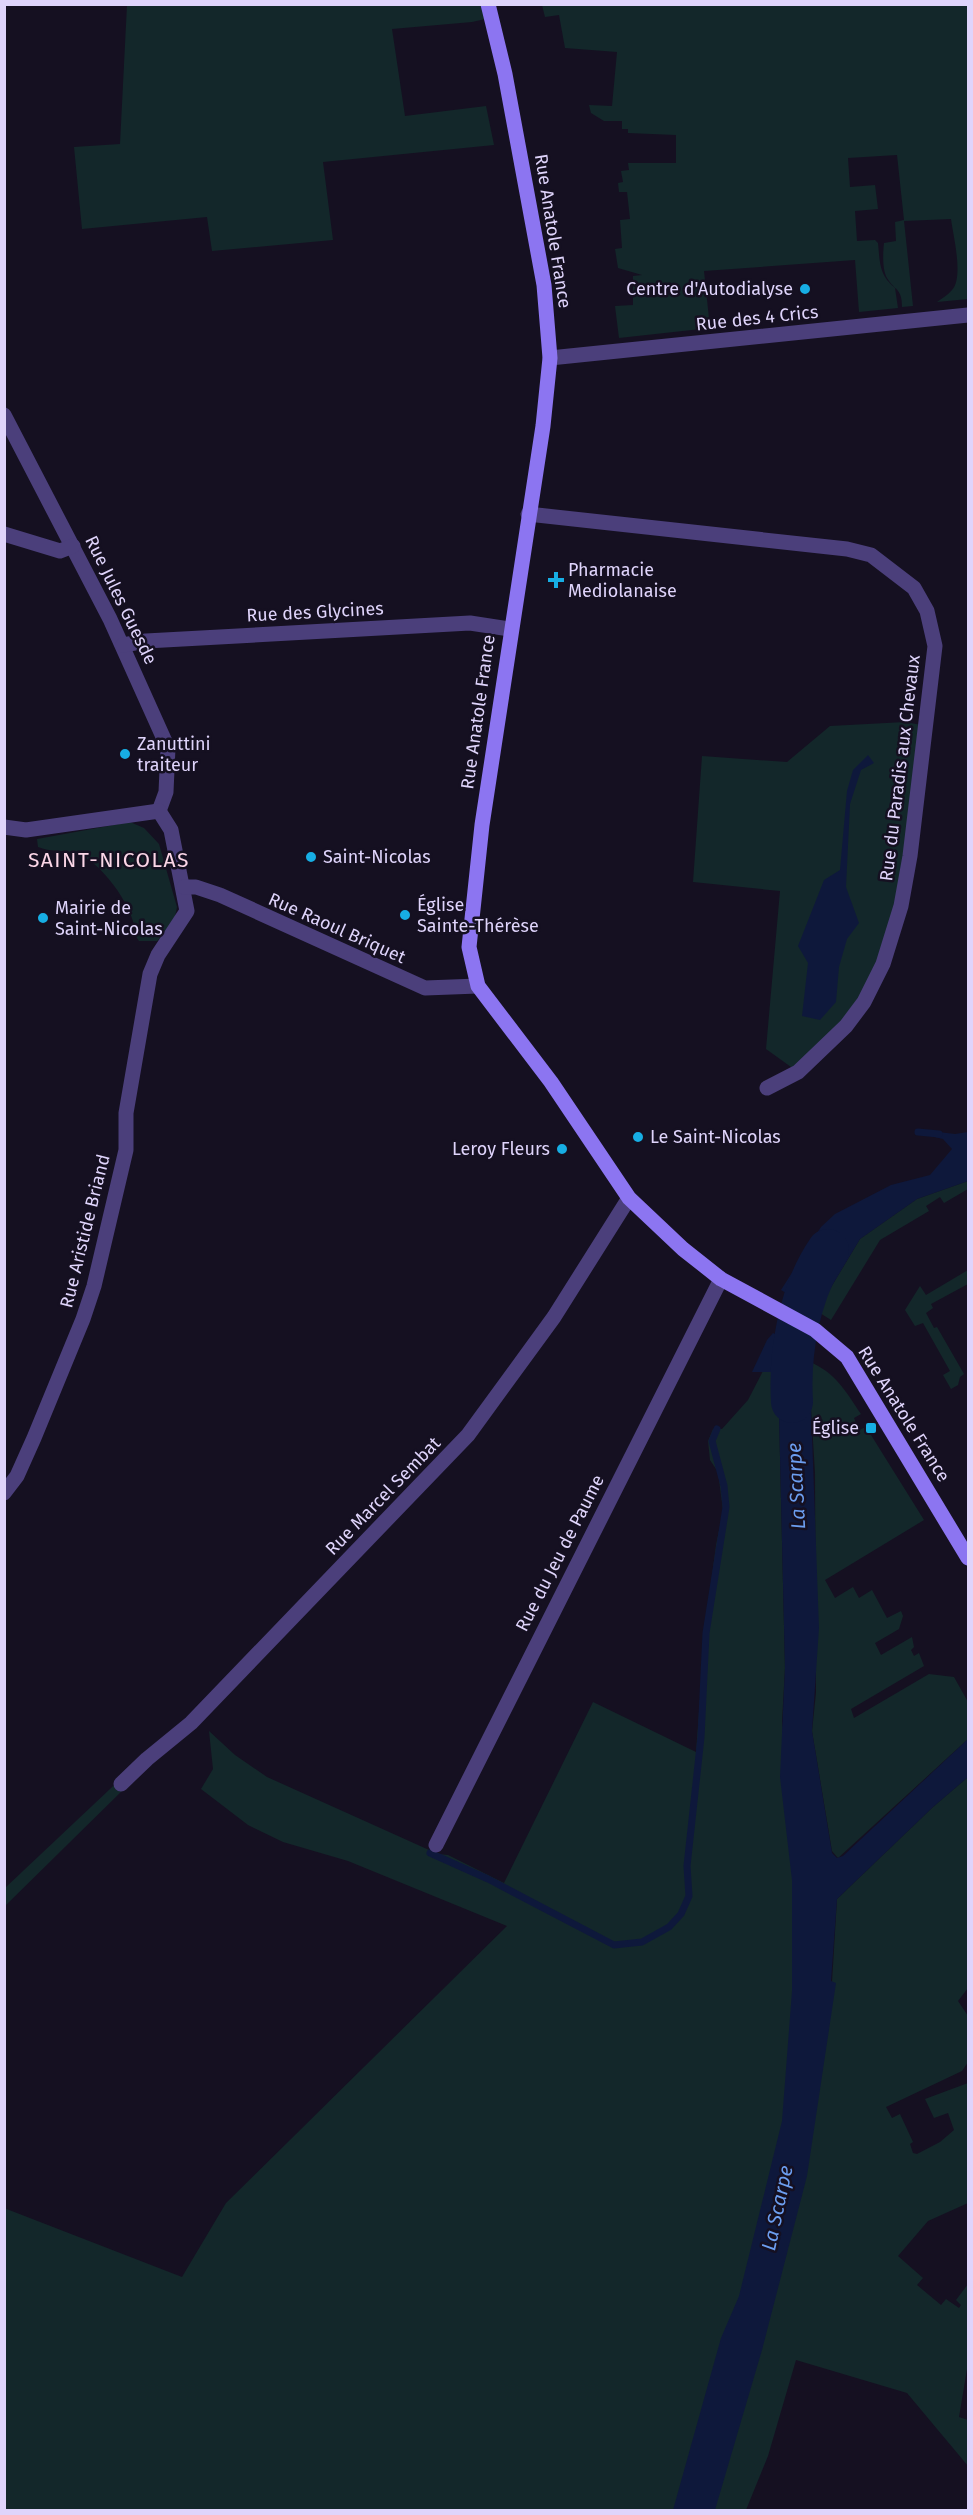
<svg xmlns="http://www.w3.org/2000/svg" width="973" height="2515" viewBox="0 0 973 2515" font-family="'Fira Sans',sans-serif">
  <rect width="100%" height="100%" fill="#151021"/>
  <!-- green -->
  <g fill="#13272a">
    <path d="M 127,5 L 488,5 L 490,18 L 472,22 L 392,29 L 405,116 L 486,106 L 494,145 L 323,162 L 333,240 L 212,251 L 207,217 L 82,229 L 74,147 L 120,144 Z"/>
    <path d="M 542,5 L 968,5 L 968,299 L 937,302 C 942,298 948,295 952,290 C 964,277 953,235 951,219 L 904,221 L 913,306 L 902,307 C 902,288 895,291 887,278 C 882,269 883,252 884,243 L 896,241 L 895,222 L 904,220 L 897,155 L 848,158 L 850,187 L 875,185 L 878,209 L 855,211 L 857,241 L 875,240 L 878,243 C 880,263 879,275 895,288 L 898,308 L 859,312 L 855,260 L 704,271 L 710,328 L 619,338 L 615,306 L 633,305 L 633,276 L 642,275 L 618,268 L 615,249 L 622,248 L 620,220 L 630,219 L 627,192 L 619,192 L 618,183 L 623,182 L 621,171 L 629,170 L 628,163 L 676,163 L 676,135 L 628,133 L 628,129 L 622,129 L 622,121 L 604,121 L 591,113 L 589,105 L 612,106 L 617,52 L 565,48 L 559,15 L 545,17 Z"/>
    <path d="M 905,722 L 927,726 L 910,856 L 864,1002 L 798,1072 L 766,1049 L 780,891 L 693,882 L 702,756 L 787,762 L 830,726 Z"/>
    <path d="M 130,822 L 144,828 L 159,844 L 177,907 L 173,926 L 157,941 L 139,941 L 135,935 C 137,910 100,860 76,853 C 63,850 50,852 38,847 L 37,839 Z"/>
    <path d="M 968,1181 L 968,1189 L 944,1203 L 940,1197 L 926,1206 L 929,1211 L 880,1240 L 831,1320 L 820,1313 L 824,1299 L 860,1239 L 917,1199 Z"/>
    <path d="M 968,1270 L 968,1284 L 931,1304 L 933,1308 L 926,1313 L 934,1328 L 937,1327 L 964,1374 L 960,1377 L 958,1385 L 951,1389 L 943,1375 L 950,1371 L 923,1323 L 915,1326 L 905,1310 L 920,1286 L 926,1295 Z"/>
    <path d="M 808,1361 C 836,1373 844,1389 861,1414 L 854,1418 L 859,1430 L 866,1427 L 924,1520 L 825,1580 L 835,1598 L 853,1587 L 859,1598 L 872,1590 L 887,1618 L 901,1611 L 903,1616 L 899,1629 L 875,1643 L 881,1655 L 912,1637 L 914,1647 L 911,1650 L 914,1656 L 919,1653 L 924,1666 L 851,1709 L 854,1718 L 929,1674 L 954,1677 L 968,1702 L 968,1739 L 838,1858 L 832,1851 L 812,1731 L 816,1693 L 815,1473 Z"/>
    <path d="M 763,1371 L 778,1372 L 785,1668 L 782,1722 L 811,1982 L 832,1982 L 837,1899 L 933,1807 L 968,1777 L 968,1988 L 958,2001 L 968,2016 L 968,2062 L 962,2071 L 886,2107 L 892,2118 L 900,2114 L 913,2142 L 910,2144 L 913,2153 L 917,2154 L 940,2142 L 954,2130 L 948,2113 L 934,2118 L 925,2099 L 968,2083 L 968,2203 L 928,2221 L 898,2256 L 923,2278 L 917,2285 L 941,2305 L 946,2299 L 959,2308 L 961,2305 L 956,2300 L 968,2284 L 968,2363 L 959,2417 L 968,2420 L 968,2466 L 907,2393 L 796,2360 L 768,2456 L 746,2510 L 5,2510 L 4,2208 L 182,2277 L 226,2203 L 507,1926 L 348,1861 L 283,1842 L 248,1825 L 201,1789 L 213,1769 L 209,1731 L 235,1755 L 267,1777 L 438,1854 L 448,1855 L 504,1883 L 593,1702 L 696,1752 L 705,1629 L 716,1545 L 723,1511 L 718,1472 L 710,1460 L 708,1441 L 713,1429 L 722,1429 L 748,1400 Z"/>
    <path d="M 127,1773 L 129,1784 L 5,1906 L 5,1888 Z"/>
  </g>
  <!-- water -->
  <g fill="#0e183b">
    <path d="M 868,755 L 874,763 L 861,770 L 850,804 L 846,887 L 859,923 L 847,939 L 839,967 L 836,1002 L 820,1020 L 802,1016 L 808,963 L 798,946 L 824,880 L 840,870 L 847,791 L 853,770 Z"/>
    <path d="M 930,1131 L 955,1134 L 968,1132 L 968,1181 L 917,1199 L 860,1239 L 824,1299 L 820,1313 L 781,1290 L 821,1227 L 835,1214 L 891,1185 L 930,1175 L 952,1149 L 943,1139 L 930,1136 Z"/>
    <path d="M 773,1333 L 809,1353 L 819,1628 L 812,1731 L 832,1853 L 837,1858 L 843,1856 L 968,1739 L 968,1777 L 933,1807 L 837,1899 L 831,1981 L 836,1983 L 807,2176 L 762,2350 L 715,2510 L 673,2510 L 721,2338 L 739,2296 L 782,2121 L 792,1991 L 792,1880 L 780,1777 L 785,1668 L 778,1372 L 752,1372 L 767,1340 Z"/>
  </g>
  <g fill="none" stroke-linecap="round" stroke-linejoin="round">
    <!-- stream -->
    <g stroke="#0e183b" stroke-width="7">
      <path d="M 918,1132 L 939,1134"/>
      <path d="M 430,1853 L 488,1879 L 614,1945 L 642,1942 L 669,1927 L 681,1914 L 689,1896 L 687,1866 L 701,1737 L 706,1633 L 726,1507 L 724,1486 L 712,1441 L 717,1429"/>
    </g>
    <!-- river -->
    <path stroke="#0e183b" stroke-width="42" d="M 792,1402 C 789,1353 799,1292 828,1250"/>
    <!-- minor -->
    <g stroke="#4b3f7b" stroke-width="15">
      <path d="M 550,358 L 968,315"/>
      <path d="M 4,415 L 110,619 L 168,748 L 166,792 L 159,811"/>
      <path d="M 528,514 L 847,549 L 871,555 L 914,588 L 927,611 L 935,646 L 910,856 L 901,906 L 883,964 L 864,1002 L 846,1026 L 798,1072 L 767,1088"/>
      <path d="M 4,534 L 60,551 L 73,546"/>
      <path d="M 123,645 L 146,641 L 470,623 L 510,629"/>
      <path d="M 121,1784 L 147,1759 L 191,1723 L 468,1435 L 554,1317 L 629,1198"/>
      <path d="M 436,1845 L 721,1279"/>
    </g>
    <!-- tertiary -->
    <g stroke="#4b3f7b" stroke-width="15">
      <path d="M 4,827 L 26,830 L 159,811 L 171,830 L 187,911 L 158,955 L 150,974 L 126,1113 L 126,1150 L 94,1286 L 83,1319 L 34,1438 L 17,1476 L 4,1493"/>
      <path d="M 184,887 L 196,887 L 220,895 L 425,988 L 478,986"/>
    </g>
    <!-- secondary -->
    <path stroke="#8c75f1" stroke-width="15" d="M 488,4 L 505,74 L 544,285 L 550,358 L 543,426 L 482,825 L 469,947 L 478,986 L 551,1082 L 629,1198 L 683,1249 L 721,1279 L 815,1330 L 847,1357 L 968,1558"/>
  </g>
  <!-- markers -->
  <g fill="#17aee4" stroke="#151021" stroke-width="2">
    <circle cx="805" cy="289" r="6"/>
    <path d="M553 571h6v6h6v6h-6v6h-6v-6h-6v-6h6z"/>
    <circle cx="125" cy="754" r="6"/>
    <circle cx="311" cy="857" r="6"/>
    <circle cx="405" cy="915" r="6"/>
    <circle cx="43" cy="918" r="6"/>
    <circle cx="638" cy="1137" r="6"/>
    <circle cx="562" cy="1149" r="6"/>
    <rect x="865" y="1422" width="12" height="12" rx="3"/>
  </g>
  <g text-anchor="middle" dominant-baseline="central" stroke-width="5" stroke-linejoin="round" paint-order="stroke">
    <!-- street labels -->
    <g font-size="18" fill="#dfd4fb" stroke="#151021">
      <text transform="translate(553 231) rotate(81)">Rue Anatole France</text>
      <text transform="translate(757 318) rotate(-6)">Rue des 4 Crics</text>
      <text transform="translate(121 600) rotate(64)">Rue Jules Guesde</text>
      <text transform="translate(315 612) rotate(-3)">Rue des Glycines</text>
      <text transform="translate(478 712) rotate(-82)">Rue Anatole France</text>
      <text transform="translate(900 768) rotate(-83)">Rue du Paradis aux Chevaux</text>
      <text transform="translate(337 928) rotate(24)">Rue Raoul Briquet</text>
      <text transform="translate(85 1231) rotate(-76)">Rue Aristide Briand</text>
      <text transform="translate(904 1414) rotate(58)">Rue Anatole France</text>
      <text transform="translate(383 1496) rotate(-46)">Rue Marcel Sembat</text>
      <text transform="translate(560 1553) rotate(-63)">Rue du Jeu de Paume</text>
    </g>
    <!-- poi labels -->
    <g font-size="18" fill="#dfd4fb" stroke="#151021" text-anchor="start">
      <text x="793" y="289" text-anchor="end">Centre d'Autodialyse</text>
      <text x="568" y="570">Pharmacie<tspan x="568" dy="21">Mediolanaise</tspan></text>
      <text x="137" y="744">Zanuttini<tspan x="137" dy="21">traiteur</tspan></text>
      <text x="323" y="857">Saint-Nicolas</text>
      <text x="417" y="905">Église<tspan x="417" dy="21">Sainte-Thérèse</tspan></text>
      <text x="55" y="908">Mairie de<tspan x="55" dy="21">Saint-Nicolas</tspan></text>
      <text x="650" y="1137">Le Saint-Nicolas</text>
      <text x="550" y="1149" text-anchor="end">Leroy Fleurs</text>
      <text x="859" y="1428" text-anchor="end">Église</text>
    </g>
    <!-- water labels -->
    <g font-size="20" font-style="italic" fill="#6c9ef0" stroke="#151021">
      <text transform="translate(796 1486) rotate(-93)">La Scarpe</text>
      <text transform="translate(777 2208) rotate(-78)">La Scarpe</text>
    </g>
    <!-- quarter labels -->
    <g font-size="21" letter-spacing="1.5" fill="#fbd6e7" stroke="#151021">
      <text x="109" y="860">SAINT-NICOLAS</text>
    </g>
  </g>
  <!-- border -->
  <rect width="973" height="2515" fill="none" stroke="#dfd4fb" stroke-width="12"/>
</svg>
